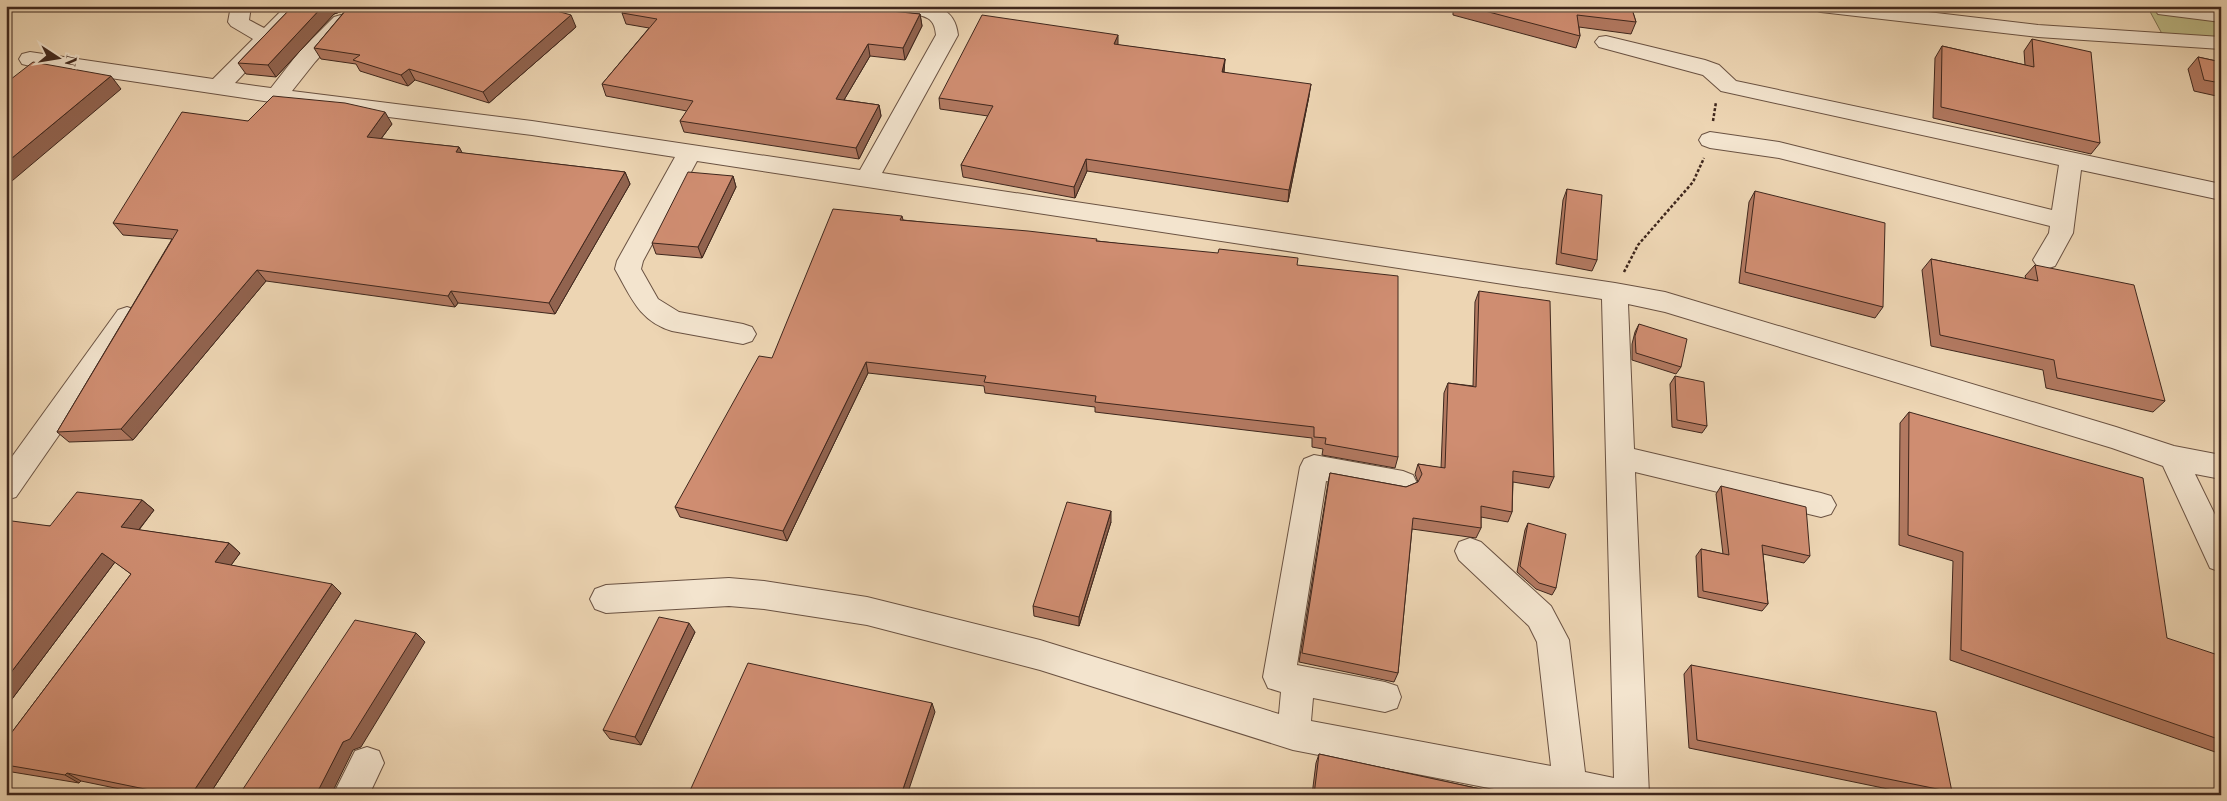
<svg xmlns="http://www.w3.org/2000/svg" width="2227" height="801" viewBox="0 0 2227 801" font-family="'Libre Bodoni',serif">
  <rect width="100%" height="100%" fill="#edd5b3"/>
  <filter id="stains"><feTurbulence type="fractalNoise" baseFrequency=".004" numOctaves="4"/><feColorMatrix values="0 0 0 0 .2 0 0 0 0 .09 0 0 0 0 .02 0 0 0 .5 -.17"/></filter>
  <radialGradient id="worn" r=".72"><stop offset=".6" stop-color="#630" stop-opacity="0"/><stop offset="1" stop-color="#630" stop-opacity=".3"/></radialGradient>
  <!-- green -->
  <path fill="#bebc88" stroke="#7e7252" d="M 2147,6 L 2221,6 L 2221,48 L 2167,43 Z"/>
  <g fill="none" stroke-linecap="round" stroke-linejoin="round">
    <defs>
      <g id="minor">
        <path d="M 231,6 L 251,6 L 249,20 L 264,28 L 286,6 L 308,6 L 235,83 L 271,88 L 299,52 L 334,17 L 341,15 L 348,17 L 351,21 L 315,62 L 292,91 L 532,121 L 860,170 L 936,35 C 934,8 913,21 903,6 C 928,6 954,2 958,35 L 882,173 L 1615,283 L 1665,292 L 2116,427 L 2174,446 L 2221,455 L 2221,479 L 2195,474 L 2221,527 L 2221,572 L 2210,568 L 2163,466 L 2112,448 L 1665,312 L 1628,304 L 1634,449 L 1821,493 L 1831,496 L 1836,505 L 1831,514 L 1821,517 L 1635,472 L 1649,795 L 1525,795 L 1293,750 L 1040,670 L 867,625 L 764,609 L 729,606 L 606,613 L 595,609 L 590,599 L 595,589 L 606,585 L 729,578 L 764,581 L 867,597 L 1040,640 L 1279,714 L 1281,692 L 1268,688 L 1263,677 L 1300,467 L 1304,459 L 1314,455 L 1403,471 L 1413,475 L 1417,483 L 1413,491 L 1403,495 L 1326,481 L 1297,665 L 1385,682 L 1397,686 L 1401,697 L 1397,708 L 1385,712 L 1313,698 L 1311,721 L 1551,766 L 1537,642 L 1529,626 L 1459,560 L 1455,551 L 1459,542 L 1470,538 L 1481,542 L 1551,606 L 1569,640 L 1585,772 L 1614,778 L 1602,299 L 697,161 L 643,261 L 641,269 L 658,299 L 679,312 L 743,324 L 752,327 L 756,334 L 752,341 L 743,344 L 672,331 C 639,321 631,297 615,269 L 617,261 L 675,157 L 532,135 L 277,103 L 30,66 L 22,64 L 19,59 L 22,54 L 30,52 L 213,79 L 253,39 L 231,26 L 228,22 Z"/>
        <path d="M 1811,6 L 1877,6 L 2038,25 L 2221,37 L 2221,49 L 2038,37 L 1821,12 L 1814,10 Z"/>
        <path d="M 2157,6 L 2221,10 L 2221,22 L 2158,14 L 2155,10 Z"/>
        <path d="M 1606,36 L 1705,60 L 1719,65 L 1736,81 L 2221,184 L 2221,200 L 2081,170 L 2073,233 L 2055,266 L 2046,269 L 2037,266 L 2033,260 L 2049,233 L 2050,226 L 1779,158 L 1710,148 L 1702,145 L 1699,140 L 1702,135 L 1710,132 L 1779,142 L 2052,210 L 2059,165 L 1721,91 L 1703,75 L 1599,47 L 1595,42 L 1599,37 Z"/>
        <path d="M 127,307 L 136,310 L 140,317 L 136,324 L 16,497 L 6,500 L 6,465 L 118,310 Z"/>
        <path d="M 367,747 L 379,751 L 384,763 L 369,795 L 333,795 L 355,751 Z"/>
      </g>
    </defs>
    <!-- minor casing -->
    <use href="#minor" stroke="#6a5242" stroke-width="2"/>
    <!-- path -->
    <g stroke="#3f271d" stroke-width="2.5" stroke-dasharray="3 2" stroke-linecap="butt">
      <path d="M 1713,121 L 1716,102"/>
      <path d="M 1624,272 L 1638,245 L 1693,182 L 1704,158"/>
    </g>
    <!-- minor -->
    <use href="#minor" fill="#f3e4ce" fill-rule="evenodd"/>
  </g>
  <!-- wall -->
  <g fill="#b27961" stroke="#3f271d">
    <path d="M 293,6 L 505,6 L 576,27 L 489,103 L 415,80 L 408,86 L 360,71 L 356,64 L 321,59 L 314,48 L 344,12 L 343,11 L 334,14 L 276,77 L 246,74 L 238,63 Z"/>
    <path d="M 628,6 L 899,6 L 899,9 L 898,12 L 920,14 L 922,26 L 905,60 L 870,56 L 844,100 L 879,105 L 881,116 L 859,159 L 684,132 L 680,121 L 687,111 L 606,96 L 602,84 L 649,28 L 626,24 L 622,13 Z"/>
    <path d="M 1453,6 L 1631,6 L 1636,22 L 1631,34 L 1579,27 L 1580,36 L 1576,48 L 1453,15 Z"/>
    <path d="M 2134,6 L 2155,6 L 2154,8 Z"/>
    <path d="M 2032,39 L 2100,143 L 2091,154 L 1933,118 L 1935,58 L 1942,46 L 2025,65 L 2024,51 Z"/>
    <path d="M 1118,45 L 1225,59 L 1224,72 L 1309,96 L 1288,202 L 1087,171 L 1075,198 L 963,177 L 961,165 L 988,116 L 940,109 L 939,98 Z"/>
    <path d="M 2198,57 L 2221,62 L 2221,97 L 2194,91 L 2188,69 Z"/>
    <path d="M 248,121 L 392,124 L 381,139 L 459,147 L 462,153 L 625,172 L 630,184 L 555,314 L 458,303 L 455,307 L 266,281 L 133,440 L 69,442 L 57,432 L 172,239 L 123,235 L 113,223 Z"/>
    <path d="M 733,176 L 736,187 L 702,258 L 656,254 L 652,243 Z"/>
    <path d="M 1567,189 L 1597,260 L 1592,271 L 1556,264 L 1563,200 Z"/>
    <path d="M 1755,191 L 1883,307 L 1875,318 L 1739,283 L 1749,202 Z"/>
    <path d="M 902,216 L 903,220 L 1097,241 L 1297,265 L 1398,457 L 1395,468 L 1322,455 L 1323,449 L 1312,447 L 1312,438 L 1095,412 L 1095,407 L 985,393 L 984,386 L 868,373 L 787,541 L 680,517 L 675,507 Z"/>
    <path d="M 1931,259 L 2026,279 L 2025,276 L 2035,265 L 2165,401 L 2153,412 L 2046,388 L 2043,370 L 1931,346 L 1922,270 Z"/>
    <path d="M 1479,291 L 1554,477 L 1549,488 L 1513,482 L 1512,512 L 1508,522 L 1481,517 L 1481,528 L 1476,538 L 1412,529 L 1398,673 L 1394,682 L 1299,662 L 1328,483 L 1330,473 L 1406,487 L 1418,482 L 1415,474 L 1418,464 L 1441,468 L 1444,393 L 1448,383 L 1473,386 L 1475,302 Z"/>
    <path d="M 1639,324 L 1681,367 L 1676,374 L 1632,360 L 1632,344 L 1635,332 Z"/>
    <path d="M 1675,376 L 1707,426 L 1702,433 L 1672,427 L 1670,384 Z"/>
    <path d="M 1909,412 L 2167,638 L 2221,740 L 2221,754 L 1950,660 L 1953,561 L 1899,545 L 1900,423 Z"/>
    <path d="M 1721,486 L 1810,556 L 1804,563 L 1763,554 L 1768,604 L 1762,611 L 1698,597 L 1696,556 L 1701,549 L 1723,554 L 1716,494 Z"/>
    <path d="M 142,500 L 154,510 L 139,530 L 229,543 L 240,553 L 231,565 L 341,593 L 209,795 L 149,795 L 81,781 L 79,783 L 6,771 L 6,740 L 131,574 L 115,562 L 6,707 L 6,528 L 50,526 Z"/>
    <path d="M 1111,522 L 1079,626 L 1034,616 L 1033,606 Z"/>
    <path d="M 1528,523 L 1556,588 L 1552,595 L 1536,589 L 1517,572 L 1525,530 Z"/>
    <path d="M 695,632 L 641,745 L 610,739 L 603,730 Z"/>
    <path d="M 1691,665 L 1952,792 L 1947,795 L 1917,795 L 1689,748 L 1684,674 Z"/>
    <path d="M 1319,754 L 1508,795 L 1312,795 L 1316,763 Z"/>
  </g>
  <!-- shaded-wall -->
  <g fill="#91634f" stroke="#3f271d">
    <path d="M 323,6 L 340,6 L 343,11 L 334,14 L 276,77 L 268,65 Z"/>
    <path d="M 893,6 L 899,6 L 899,9 L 893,22 L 891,11 Z"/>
    <path d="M 920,14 L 922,26 L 905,60 L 903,48 Z"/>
    <path d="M 571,15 L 576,27 L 489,103 L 483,92 Z"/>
    <path d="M 1118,35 L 1118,46 L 1114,44 Z"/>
    <path d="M 868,44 L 870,56 L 838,110 L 836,99 Z"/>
    <path d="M 1225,59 L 1224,70 L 1221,84 L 1222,72 Z"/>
    <path d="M 409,69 L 415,80 L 408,86 L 401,75 Z"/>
    <path d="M 111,76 L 121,89 L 6,186 L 6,163 Z"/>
    <path d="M 1311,84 L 1309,96 L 1288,202 L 1289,190 Z"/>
    <path d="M 879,105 L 881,116 L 859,159 L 856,148 Z"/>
    <path d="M 385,112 L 392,124 L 374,148 L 367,137 Z"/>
    <path d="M 459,147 L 465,158 L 456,152 Z"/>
    <path d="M 1086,159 L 1087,171 L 1075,198 L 1074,187 Z"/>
    <path d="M 625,172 L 630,184 L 555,314 L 549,303 Z"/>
    <path d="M 733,176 L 736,187 L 702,258 L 698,247 Z"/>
    <path d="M 257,270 L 266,281 L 133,440 L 121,429 Z"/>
    <path d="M 451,291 L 458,303 L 455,307 L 448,296 Z"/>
    <path d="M 866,362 L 868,373 L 787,541 L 783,531 Z"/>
    <path d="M 142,500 L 154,510 L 133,537 L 121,527 Z"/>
    <path d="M 1111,511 L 1111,522 L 1079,626 L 1079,617 Z"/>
    <path d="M 229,543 L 240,553 L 226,572 L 215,562 Z"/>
    <path d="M 102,553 L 115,562 L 6,707 L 6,679 Z"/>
    <path d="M 332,584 L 341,593 L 209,795 L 191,795 Z"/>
    <path d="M 689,623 L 695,632 L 641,745 L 635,737 Z"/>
    <path d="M 416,633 L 425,642 L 361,747 L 353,750 L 331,795 L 315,795 L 343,742 Z"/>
    <path d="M 932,703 L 935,712 L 907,795 L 901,795 Z"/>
    <path d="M 67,773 L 81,781 L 79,783 L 65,775 Z"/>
  </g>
  <!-- building -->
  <g fill="#cf8d71" stroke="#3f271d">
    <path d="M 293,6 L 323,6 L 268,65 L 238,63 Z"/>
    <path d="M 346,6 L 505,6 L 516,9 L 520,6 L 539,6 L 571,15 L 483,92 L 409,69 L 401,75 L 353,60 L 360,55 L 314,48 L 347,9 Z"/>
    <path d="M 628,6 L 893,6 L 891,11 L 920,14 L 903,48 L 868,44 L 836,99 L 879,105 L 856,148 L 680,121 L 693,101 L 602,84 L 657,19 L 622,13 Z"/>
    <path d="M 1466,6 L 1631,6 L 1636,22 L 1577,15 L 1580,36 Z"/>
    <path d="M 982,15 L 1118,35 L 1114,44 L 1225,59 L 1222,72 L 1311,84 L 1289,190 L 1086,159 L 1074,187 L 961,165 L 993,106 L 939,98 Z"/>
    <path d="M 2032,39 L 2091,52 L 2100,143 L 1941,107 L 1942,46 L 2034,67 Z"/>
    <path d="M 2198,57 L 2221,62 L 2221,83 L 2204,80 Z"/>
    <path d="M 33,62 L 111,76 L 6,163 L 6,83 Z"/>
    <path d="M 273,96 L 345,103 L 385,112 L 367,137 L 459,147 L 456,152 L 625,172 L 549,303 L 451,291 L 448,296 L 257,270 L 121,429 L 57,432 L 178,230 L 113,223 L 182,112 L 248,121 Z"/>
    <path d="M 688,172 L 733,176 L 698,247 L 652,243 Z"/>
    <path d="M 1567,189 L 1602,195 L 1597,260 L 1561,253 Z"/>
    <path d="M 1755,191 L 1885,223 L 1883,307 L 1745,272 Z"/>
    <path d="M 833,209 L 902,216 L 900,220 L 1028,231 L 1097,239 L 1096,241 L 1218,253 L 1219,249 L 1298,258 L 1297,265 L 1398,276 L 1398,457 L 1325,444 L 1326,438 L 1314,437 L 1314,427 L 1095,402 L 1096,396 L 984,382 L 986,376 L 866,362 L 783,531 L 675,507 L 759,356 L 772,358 Z"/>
    <path d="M 1931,259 L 2038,281 L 2035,265 L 2134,285 L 2165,401 L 2057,378 L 2054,360 L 1940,335 Z"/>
    <path d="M 1479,291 L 1550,301 L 1554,477 L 1513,471 L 1512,512 L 1481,506 L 1481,528 L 1413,518 L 1398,673 L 1302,653 L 1330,473 L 1406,487 L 1418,482 L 1422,474 L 1418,464 L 1445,468 L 1448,383 L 1476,387 Z"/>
    <path d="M 1639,324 L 1687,339 L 1681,367 L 1636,353 L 1635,336 Z"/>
    <path d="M 1675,376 L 1704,382 L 1707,426 L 1677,420 Z"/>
    <path d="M 1909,412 L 2143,478 L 2167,638 L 2221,656 L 2221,740 L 1961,650 L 1963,552 L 1908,535 Z"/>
    <path d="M 1721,486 L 1806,507 L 1810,556 L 1762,545 L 1768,604 L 1703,591 L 1701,549 L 1729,555 Z"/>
    <path d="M 77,492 L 142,500 L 121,527 L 229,543 L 215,562 L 332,584 L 191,795 L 174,795 L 67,773 L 65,775 L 6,765 L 6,740 L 131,574 L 102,553 L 6,679 L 6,528 L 12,521 L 50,526 Z"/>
    <path d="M 1067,502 L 1111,511 L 1079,617 L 1033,606 Z"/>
    <path d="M 1528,523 L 1566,534 L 1556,588 L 1539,583 L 1520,566 Z"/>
    <path d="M 659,617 L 689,623 L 635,737 L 603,730 Z"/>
    <path d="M 355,620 L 416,633 L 350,739 L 343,742 L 320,787 L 315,795 L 239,795 Z"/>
    <path d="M 748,663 L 932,703 L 901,795 L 688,795 Z"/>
    <path d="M 1691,665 L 1936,712 L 1952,792 L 1697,740 Z"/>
    <path d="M 1319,754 L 1508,795 L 1314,795 Z"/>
  </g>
  <!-- margin -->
  <rect width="2227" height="801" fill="none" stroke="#edd5b3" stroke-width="25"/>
  <rect x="8" y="8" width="2212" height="786" fill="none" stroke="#3f271d" stroke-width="2.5"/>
  <rect x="12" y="12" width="2202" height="776" fill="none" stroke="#3f271d"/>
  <!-- north arrow -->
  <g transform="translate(58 58) rotate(102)" stroke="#f3e4ce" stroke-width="4" paint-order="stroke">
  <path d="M0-4L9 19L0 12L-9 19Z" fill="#3f271d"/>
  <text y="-8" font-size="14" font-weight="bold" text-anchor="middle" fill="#3f271d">N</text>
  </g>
  <rect width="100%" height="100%" filter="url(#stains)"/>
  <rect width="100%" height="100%" fill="url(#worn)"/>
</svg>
